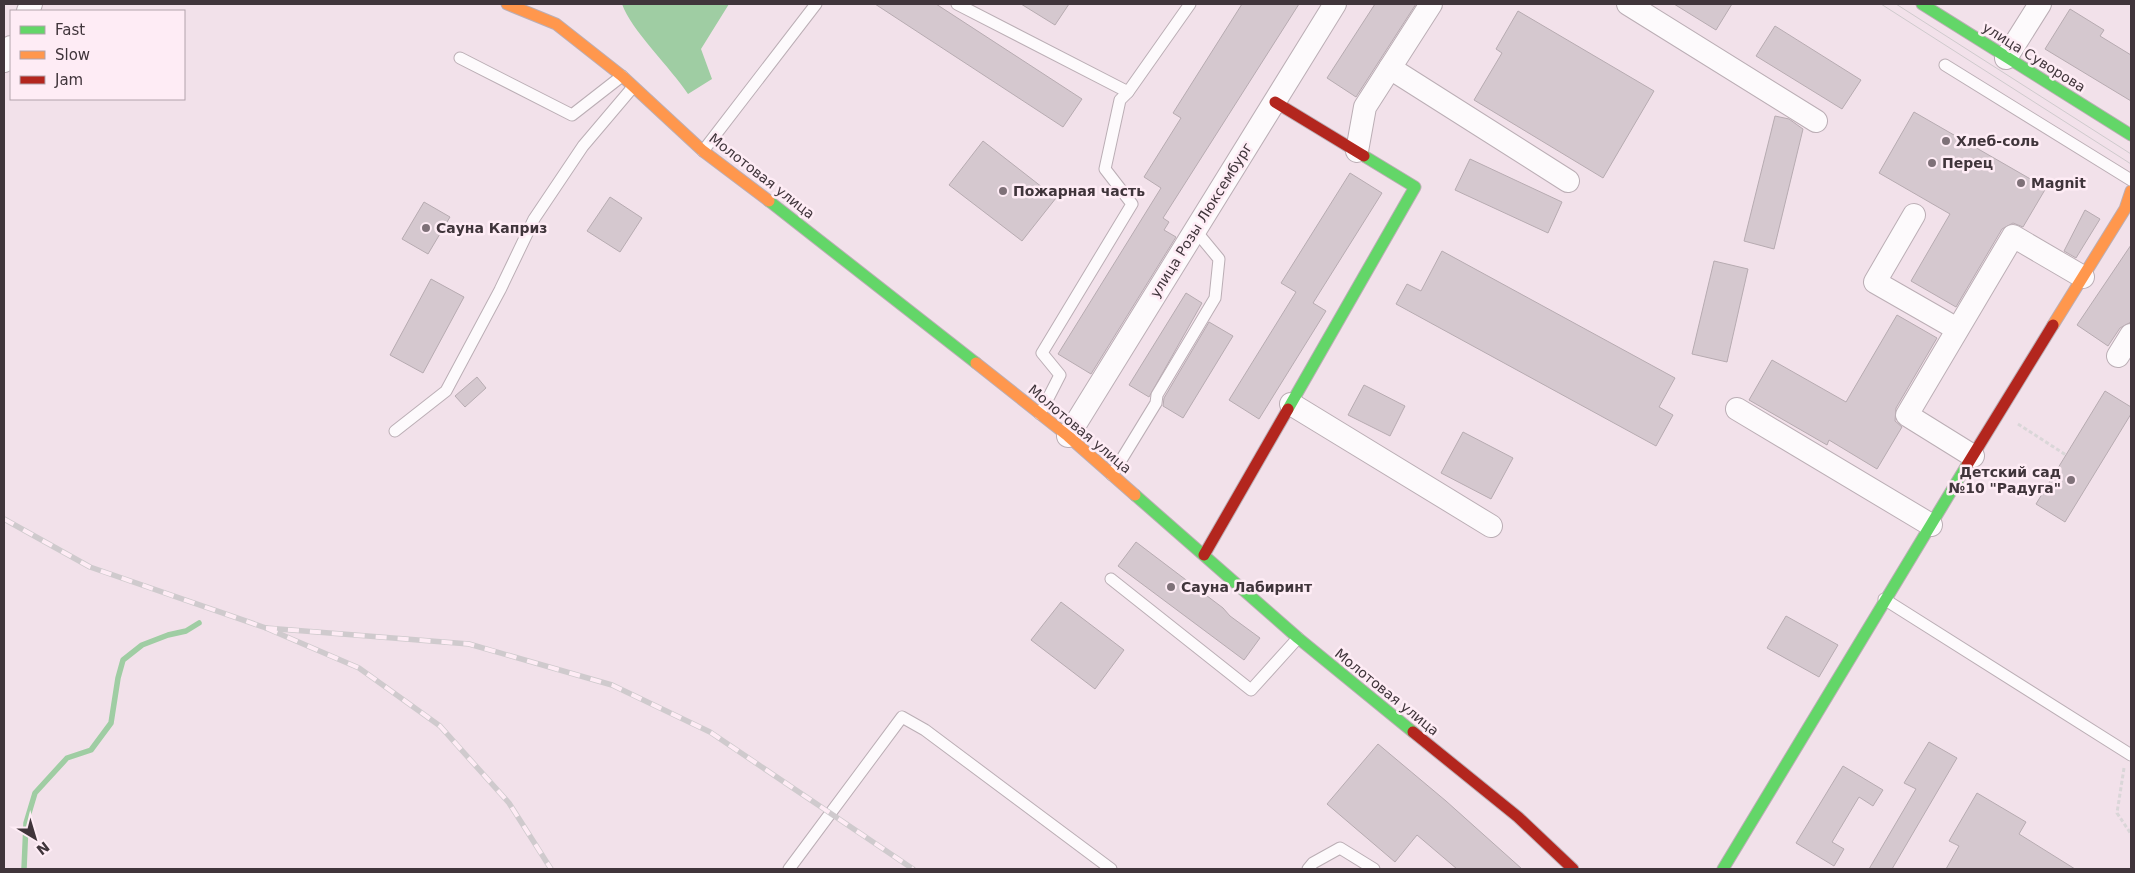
<svg xmlns="http://www.w3.org/2000/svg" width="2135" height="873" viewBox="0 0 2135 873" font-family="'DejaVu Sans',sans-serif">
  <rect width="100%" height="100%" fill="#f2e1ea"/>
  <!-- water -->
  <path fill="#9fcda3" d="M 622,4 L 729,4 L 701,49 L 712,79 L 688,94 C 671,68 631,30 622,4 Z"/>
  <g fill="none" stroke-linecap="round" stroke-linejoin="round">
    <!-- stream -->
    <path stroke="#9fcda3" stroke-width="5.5" d="M 24,869 L 26,823 L 35,793 L 67,758 L 91,750 L 111,723 L 118,678 L 123,660 L 142,645 L 168,635 L 186,631 L 199,623"/>
  </g>
  <!-- building -->
  <g fill="#d5c8cf" stroke="#b7abb1">
    <path d="M 875,4 L 936,4 L 1082,99 L 1063,127 Z"/>
    <path d="M 1021,4 L 1069,4 L 1055,25 Z"/>
    <path d="M 1242,4 L 1299,4 L 1163,218 L 1169,222 L 1164,230 L 1176,237 L 1091,374 L 1058,354 L 1161,188 L 1144,177 L 1181,118 L 1173,113 Z"/>
    <path d="M 1375,4 L 1416,4 L 1356,97 L 1327,78 Z"/>
    <path d="M 1674,4 L 1732,4 L 1716,30 Z"/>
    <path d="M 2070,9 L 2104,30 L 2100,36 L 2131,55 L 2131,101 L 2045,49 Z"/>
    <path d="M 1518,11 L 1654,91 L 1603,178 L 1474,100 L 1502,53 L 1496,49 Z"/>
    <path d="M 1775,26 L 1861,80 L 1842,109 L 1756,56 Z"/>
    <path d="M 1914,112 L 2046,188 L 2023,227 L 2013,223 L 2002,229 L 1956,307 L 1911,281 L 1950,214 L 1879,173 Z"/>
    <path d="M 1775,116 L 1789,119 L 1803,129 L 1774,249 L 1744,241 Z"/>
    <path d="M 983,141 L 1056,198 L 1022,241 L 949,185 Z"/>
    <path d="M 1470,159 L 1562,202 L 1548,233 L 1455,190 Z"/>
    <path d="M 1350,173 L 1382,193 L 1313,303 L 1326,311 L 1259,419 L 1229,400 L 1296,292 L 1281,283 Z"/>
    <path d="M 610,197 L 642,218 L 620,252 L 587,231 Z"/>
    <path d="M 424,202 L 450,217 L 428,254 L 402,239 Z"/>
    <path d="M 2085,210 L 2100,219 L 2076,258 L 2064,251 Z"/>
    <path d="M 2131,245 L 2131,322 L 2120,328 L 2108,346 L 2077,325 Z"/>
    <path d="M 1442,251 L 1675,378 L 1659,407 L 1673,415 L 1656,446 L 1396,304 L 1407,284 L 1421,291 Z"/>
    <path d="M 1714,261 L 1748,269 L 1727,362 L 1692,354 Z"/>
    <path d="M 431,279 L 464,297 L 423,373 L 390,355 Z"/>
    <path d="M 1186,293 L 1202,303 L 1149,397 L 1129,385 Z"/>
    <path d="M 1897,315 L 1937,338 L 1896,408 L 1895,421 L 1902,427 L 1877,469 L 1829,440 L 1827,445 L 1749,400 L 1772,360 L 1846,402 Z"/>
    <path d="M 1209,322 L 1233,336 L 1183,418 L 1163,406 L 1164,398 Z"/>
    <path d="M 477,377 L 486,388 L 465,407 L 455,396 Z"/>
    <path d="M 1364,385 L 1405,406 L 1390,436 L 1348,415 Z"/>
    <path d="M 2105,391 L 2131,407 L 2131,414 L 2065,522 L 2036,504 Z"/>
    <path d="M 1463,432 L 1513,458 L 1491,499 L 1441,473 Z"/>
    <path d="M 1136,542 L 1223,608 L 1230,616 L 1260,638 L 1244,660 L 1118,566 Z"/>
    <path d="M 1061,602 L 1124,650 L 1095,689 L 1031,640 Z"/>
    <path d="M 1786,616 L 1838,645 L 1819,677 L 1767,648 Z"/>
    <path d="M 1929,742 L 1957,758 L 1892,869 L 1869,869 L 1916,789 L 1904,783 Z"/>
    <path d="M 1378,744 L 1446,801 L 1522,869 L 1457,869 L 1417,835 L 1395,862 L 1327,804 Z"/>
    <path d="M 1843,766 L 1883,790 L 1873,806 L 1859,797 L 1832,842 L 1844,849 L 1834,866 L 1796,843 Z"/>
    <path d="M 1977,793 L 2026,822 L 2019,834 L 2075,869 L 1946,869 L 1959,846 L 1949,841 Z"/>
  </g>
  <g fill="none" stroke-linecap="round" stroke-linejoin="round">
    <defs>
      <g id="lane">
        <path d="M 957,4 L 1128,92 L 1190,4"/>
        <path d="M 460,58 L 572,115 L 622,76"/>
        <path d="M 1945,65 L 2131,180"/>
        <path d="M 703,151 L 816,4"/>
        <path d="M 1040,414 L 1060,375 L 1042,353 L 1132,204 L 1105,169 L 1120,100 L 1128,92"/>
        <path d="M 395,431 L 446,391 L 500,290 L 534,219 L 583,146 L 633,87"/>
        <path d="M 1112,475 L 1156,403 L 1157,395 L 1215,298 L 1219,259 L 1195,230"/>
        <path d="M 1111,579 L 1251,690 L 1298,638"/>
        <path d="M 1884,599 L 2131,755"/>
        <path d="M 789,869 L 902,717 L 925,730 L 1111,869"/>
        <path d="M 1308,869 L 1313,863 L 1340,848 L 1374,869"/>
      </g>
      <g id="street">
        <path d="M 1628,4 L 1816,121"/>
        <path d="M 28,11 L 31,4"/>
        <path d="M 2006,58 L 2040,4"/>
        <path d="M 4,61 L 11,47"/>
        <path d="M 1390,68 L 1568,181"/>
        <path d="M 1357,151 L 1365,107 L 1431,4"/>
        <path d="M 1914,215 L 1875,282 L 1957,329"/>
        <path d="M 2118,356 L 2131,335"/>
        <path d="M 1291,404 L 1491,526"/>
        <path d="M 1737,409 L 1931,525"/>
        <path d="M 1068,436 L 1335,4"/>
        <path d="M 1973,456 L 1907,415 L 2013,236 L 2083,277"/>
      </g>
      <g id="fast">
        <path d="M 1922,4 L 2131,135"/>
        <path d="M 769,201 L 976,363"/>
        <path d="M 1288,409 L 1415,187 L 1364,156"/>
        <path d="M 1135,495 L 1298,638 L 1413,732"/>
        <path d="M 1723,869 L 1967,465"/>
      </g>
      <g id="slow">
        <path d="M 507,4 L 556,24 L 622,76 L 703,151 L 769,201"/>
        <path d="M 2053,325 L 2125,209 L 2131,191"/>
        <path d="M 976,363 L 1068,436 L 1135,495"/>
      </g>
      <g id="jam">
        <path d="M 1275,102 L 1364,156"/>
        <path d="M 1967,465 L 2053,325"/>
        <path d="M 1204,555 L 1288,409"/>
        <path d="M 1413,732 L 1518,817 L 1573,869"/>
      </g>
    </defs>
    <!-- lane casing -->
    <use href="#lane" stroke="#bbaeb5" stroke-width="13"/>
    <!-- street casing -->
    <use href="#street" stroke="#bbaeb5" stroke-width="24"/>
    <!-- fast casing -->
    <use href="#fast" stroke="#bbaeb5" stroke-width="13"/>
    <!-- slow casing -->
    <use href="#slow" stroke="#bbaeb5" stroke-width="13"/>
    <!-- jam casing -->
    <use href="#jam" stroke="#bbaeb5" stroke-width="13"/>
    <!-- path -->
    <g stroke="#dad6d8" stroke-width="3" stroke-dasharray="4 2.5" stroke-linecap="butt">
      <path d="M 2018,424 L 2066,455"/>
      <path d="M 2124,768 L 2117,813 L 2131,834"/>
    </g>
    <!-- lane -->
    <use href="#lane" stroke="#fdfafc" stroke-width="11"/>
    <!-- street -->
    <use href="#street" stroke="#fdfafc" stroke-width="22"/>
    <!-- fast -->
    <use href="#fast" stroke="#63d668" stroke-width="11"/>
    <!-- slow -->
    <use href="#slow" stroke="#ff974d" stroke-width="11"/>
    <!-- jam -->
    <use href="#jam" stroke="#b3261e" stroke-width="11"/>
    <!-- tram -->
    <g stroke="#cfcacd" stroke-width="1">
      <path d="M 1881,4 L 2131,164"/>
      <path d="M 1896,4 L 2131,154"/>
    </g>
    <defs>
      <g id="rail">
        <path d="M 4,519 L 90,567 L 266,628 L 359,668 L 440,726 L 509,803 L 551,869"/>
        <path d="M 266,628 L 469,644 L 612,685 L 710,732 L 913,869"/>
      </g>
    </defs>
    <!-- rail casing -->
    <use href="#rail" stroke="#cfcacd" stroke-width="5.5"/>
    <!-- rail -->
    <use href="#rail" stroke="#feecf5" stroke-width="4" stroke-dasharray="11" stroke-linecap="butt"/>
  </g>
  <!-- markers -->
  <g fill="#7e7178" stroke="#feecf5" stroke-width="2">
    <circle cx="1946" cy="141" r="5"/>
    <circle cx="1932" cy="163" r="5"/>
    <circle cx="2021" cy="183" r="5"/>
    <circle cx="1003" cy="191" r="5"/>
    <circle cx="426" cy="228" r="5"/>
    <circle cx="2071" cy="480" r="5"/>
    <circle cx="1171" cy="587" r="5"/>
  </g>
  <g text-anchor="middle" dominant-baseline="central" stroke-width="5" stroke-linejoin="round" paint-order="stroke">
    <!-- street labels -->
    <g font-size="14" fill="#40353b" stroke="#feecf5">
      <text transform="translate(2034 57) rotate(32)">улица Суворова</text>
      <text transform="translate(762 176) rotate(38)">Молотовая улица</text>
      <text transform="translate(1201 220) rotate(-58)">улица Розы Люксембург</text>
      <text transform="translate(1080 429) rotate(40)">Молотовая улица</text>
      <text transform="translate(1387 692) rotate(39)">Молотовая улица</text>
    </g>
    <!-- poi labels -->
    <g font-size="14" font-weight="bold" fill="#40353b" stroke="#feecf5" text-anchor="start">
      <text x="1956" y="141">Хлеб-соль</text>
      <text x="1942" y="163">Перец</text>
      <text x="2031" y="183">Magnit</text>
      <text x="1013" y="191">Пожарная часть</text>
      <text x="436" y="228">Сауна Каприз</text>
      <text x="2061" y="472" text-anchor="end">Детский сад<tspan x="2061" dy="16">№10 "Радуга"</tspan></text>
      <text x="1181" y="587">Сауна Лабиринт</text>
    </g>
  </g>
  <!-- border -->
  <rect width="2135" height="873" fill="none" stroke="#40353b" stroke-width="10"/>
  <!-- legend -->
  <rect x="10" y="10" width="175" height="90" fill="#feecf5" stroke="#b2a3ab"/>
  <rect x="20" y="26" width="25" height="8" fill="#63d668" stroke="#b2a3ab"/>
  <text x="55" y="35" font-size="15" fill="#40353b">Fast</text>
  <rect x="20" y="51" width="25" height="8" fill="#ff974d" stroke="#b2a3ab"/>
  <text x="55" y="60" font-size="15" fill="#40353b">Slow</text>
  <rect x="20" y="76" width="25" height="8" fill="#b3261e" stroke="#b2a3ab"/>
  <text x="55" y="85" font-size="15" fill="#40353b">Jam</text>
  <!-- north arrow -->
  <g transform="translate(35 838) rotate(142)" stroke="#feecf5" stroke-width="4" paint-order="stroke">
  <path d="M0-4L9 19L0 12L-9 19Z" fill="#40353b"/>
  <text y="-8" font-size="14" font-weight="bold" text-anchor="middle" fill="#40353b">N</text>
  </g>
</svg>
